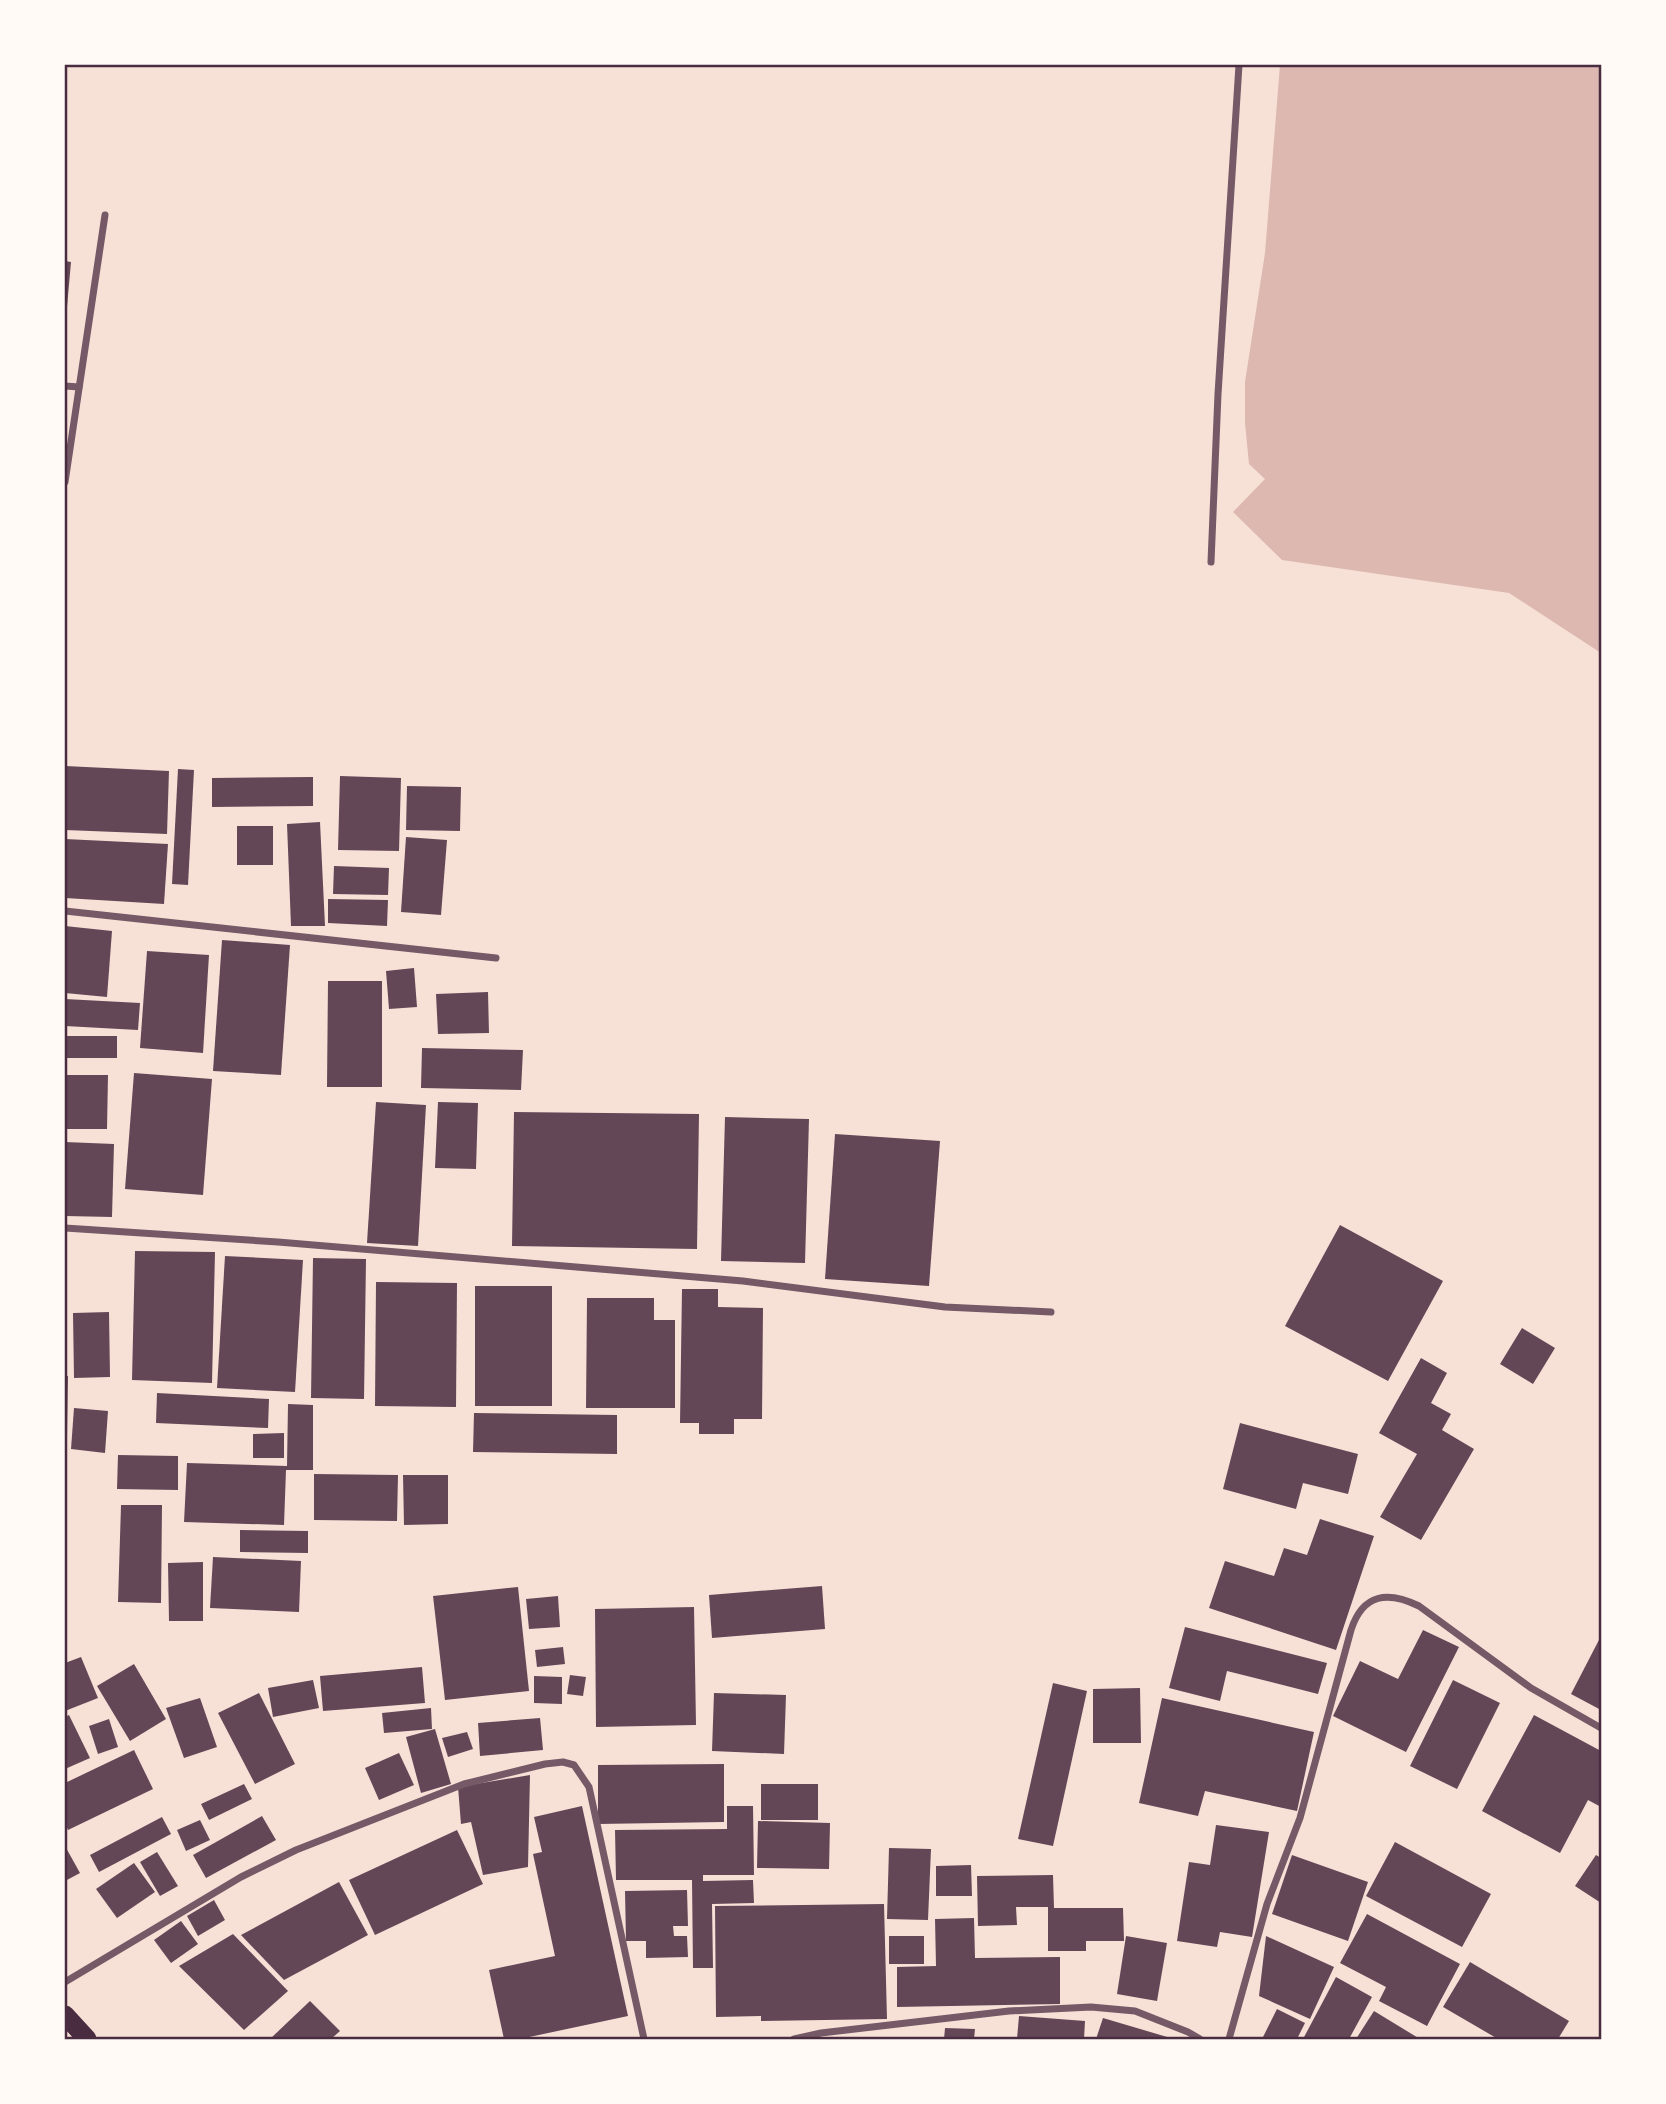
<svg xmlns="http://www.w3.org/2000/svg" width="1666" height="2104" viewBox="0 0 1666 2104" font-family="'PT Sans',sans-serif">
  <rect width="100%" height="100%" fill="#f7e1d7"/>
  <!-- water -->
  <path fill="#dcb8b0" d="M 1280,65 L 1601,65 L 1601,653 L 1509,593 L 1282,560 L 1233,512 L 1265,479 L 1249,464 L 1245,423 L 1245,382 L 1265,253 Z"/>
  <!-- building -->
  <g fill="#644757">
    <path d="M 65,261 L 71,262 L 67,307 L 65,307 Z"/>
    <path d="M 65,766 L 169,771 L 167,834 L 65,830 Z"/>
    <path d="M 178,769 L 194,770 L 188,885 L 172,884 Z"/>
    <path d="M 340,776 L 401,778 L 399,851 L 338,850 Z"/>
    <path d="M 313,777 L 313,806 L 212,807 L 212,778 Z"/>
    <path d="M 407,786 L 461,787 L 460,831 L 406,830 Z"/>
    <path d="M 320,822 L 325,926 L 291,926 L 287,824 Z"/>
    <rect x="237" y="826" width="36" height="39"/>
    <path d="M 406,837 L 447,840 L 441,915 L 401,912 Z"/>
    <path d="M 65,839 L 168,844 L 164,904 L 65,898 Z"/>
    <path d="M 334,866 L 389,868 L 388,895 L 333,894 Z"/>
    <path d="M 328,899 L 388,900 L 387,926 L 328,923 Z"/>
    <path d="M 65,926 L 112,931 L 107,997 L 65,993 Z"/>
    <path d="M 222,940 L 290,945 L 281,1075 L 213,1071 Z"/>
    <path d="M 147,951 L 209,955 L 203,1053 L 140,1048 Z"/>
    <path d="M 414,968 L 417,1007 L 389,1009 L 386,971 Z"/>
    <path d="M 328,981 L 382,981 L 382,1087 L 327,1087 Z"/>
    <path d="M 488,992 L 489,1033 L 438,1034 L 436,994 Z"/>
    <path d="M 65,999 L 140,1003 L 138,1030 L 65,1026 Z"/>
    <rect x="65" y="1036" width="52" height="22"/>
    <path d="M 422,1048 L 523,1050 L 521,1090 L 421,1088 Z"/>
    <path d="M 134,1073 L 212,1079 L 203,1195 L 125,1189 Z"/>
    <path d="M 65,1075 L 108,1075 L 107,1129 L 65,1129 Z"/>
    <path d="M 376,1102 L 426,1105 L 418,1246 L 367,1243 Z"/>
    <path d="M 438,1102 L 478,1103 L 476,1169 L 435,1168 Z"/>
    <path d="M 514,1112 L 699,1114 L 697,1249 L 512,1246 Z"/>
    <path d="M 725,1117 L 809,1119 L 805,1263 L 721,1261 Z"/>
    <path d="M 835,1134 L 940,1141 L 929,1286 L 825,1279 Z"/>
    <path d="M 65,1142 L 114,1144 L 112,1217 L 65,1216 Z"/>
    <path d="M 1340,1225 L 1443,1281 L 1388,1381 L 1285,1326 Z"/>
    <path d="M 135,1251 L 215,1252 L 212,1383 L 132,1380 Z"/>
    <path d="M 225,1256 L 303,1260 L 295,1392 L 217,1388 Z"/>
    <path d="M 313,1258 L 366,1259 L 364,1399 L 311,1398 Z"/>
    <path d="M 376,1282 L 457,1283 L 456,1407 L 375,1406 Z"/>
    <rect x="475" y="1286" width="77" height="120"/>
    <path d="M 682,1289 L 718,1289 L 718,1307 L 763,1308 L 762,1419 L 734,1419 L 734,1434 L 699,1434 L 699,1423 L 680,1423 Z"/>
    <path d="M 587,1298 L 654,1298 L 654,1320 L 675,1320 L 675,1408 L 586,1408 Z"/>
    <path d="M 109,1312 L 110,1377 L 74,1378 L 73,1313 Z"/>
    <path d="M 1522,1328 L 1555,1348 L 1533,1384 L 1500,1364 Z"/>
    <path d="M 1421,1358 L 1447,1373 L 1431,1403 L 1451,1414 L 1442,1430 L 1474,1449 L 1421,1540 L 1380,1517 L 1417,1454 L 1379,1433 Z"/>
    <path d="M 65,1376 L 68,1376 L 67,1435 L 65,1435 Z"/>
    <path d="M 157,1393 L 269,1399 L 268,1428 L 156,1423 Z"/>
    <path d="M 288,1404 L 313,1405 L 313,1470 L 286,1470 L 284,1525 L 184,1522 L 187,1463 L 287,1466 Z"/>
    <path d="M 74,1408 L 108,1411 L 105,1453 L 71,1449 Z"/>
    <path d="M 474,1413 L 617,1415 L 617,1454 L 473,1452 Z"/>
    <path d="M 1240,1423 L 1358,1454 L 1348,1494 L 1303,1483 L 1296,1509 L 1223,1489 Z"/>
    <path d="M 284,1433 L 284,1458 L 253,1458 L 253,1434 Z"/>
    <path d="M 118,1455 L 178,1456 L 178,1490 L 117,1489 Z"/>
    <path d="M 314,1474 L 398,1475 L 397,1521 L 314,1520 Z"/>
    <path d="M 403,1475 L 448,1475 L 448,1524 L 404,1525 Z"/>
    <path d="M 121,1505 L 162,1505 L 161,1603 L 118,1602 Z"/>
    <path d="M 1320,1519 L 1374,1536 L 1336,1650 L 1209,1608 L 1225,1561 L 1274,1576 L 1284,1548 L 1307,1555 Z"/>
    <path d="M 240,1530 L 308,1531 L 308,1553 L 240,1552 Z"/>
    <path d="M 213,1557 L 301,1561 L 299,1612 L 210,1608 Z"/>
    <path d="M 203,1562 L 203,1621 L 169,1621 L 168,1563 Z"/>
    <path d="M 822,1586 L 825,1629 L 712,1638 L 709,1595 Z"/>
    <path d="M 518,1587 L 529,1691 L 445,1700 L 433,1596 Z"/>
    <path d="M 558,1596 L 560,1627 L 529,1629 L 526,1599 Z"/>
    <path d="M 694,1607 L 696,1725 L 596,1727 L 595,1609 Z"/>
    <path d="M 1185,1627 L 1327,1663 L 1318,1694 L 1227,1671 L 1220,1701 L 1169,1688 Z"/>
    <path d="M 1423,1630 L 1459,1647 L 1406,1752 L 1333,1716 L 1360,1661 L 1398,1679 Z"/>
    <path d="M 1601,1636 L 1601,1710 L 1571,1694 Z"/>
    <path d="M 563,1647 L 565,1664 L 537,1667 L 535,1650 Z"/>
    <path d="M 81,1657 L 98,1698 L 65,1711 L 65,1663 Z"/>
    <path d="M 134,1664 L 166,1719 L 130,1741 L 97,1686 Z"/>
    <path d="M 422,1667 L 425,1703 L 323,1711 L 320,1676 Z"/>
    <path d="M 570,1675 L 586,1677 L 583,1696 L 567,1694 Z"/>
    <path d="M 534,1676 L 562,1677 L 562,1704 L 534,1703 Z"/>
    <path d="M 313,1680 L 319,1708 L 273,1717 L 268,1688 Z"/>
    <path d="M 1453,1680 L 1500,1703 L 1457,1789 L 1410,1766 Z"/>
    <path d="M 1053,1683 L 1087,1691 L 1053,1846 L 1018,1839 Z"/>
    <path d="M 1140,1688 L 1141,1743 L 1093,1743 L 1093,1689 Z"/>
    <path d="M 259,1693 L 295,1764 L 255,1784 L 218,1713 Z"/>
    <path d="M 714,1693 L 786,1695 L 784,1754 L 712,1751 Z"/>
    <path d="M 200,1698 L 217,1747 L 184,1758 L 166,1708 Z"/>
    <path d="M 1162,1698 L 1314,1732 L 1297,1811 L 1205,1791 L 1198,1816 L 1139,1803 Z"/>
    <path d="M 431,1708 L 432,1729 L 384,1733 L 382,1713 Z"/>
    <path d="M 69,1715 L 90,1758 L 65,1769 L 65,1717 Z"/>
    <path d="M 1534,1715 L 1601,1751 L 1601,1807 L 1588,1800 L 1560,1853 L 1482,1811 Z"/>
    <path d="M 540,1718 L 543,1750 L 480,1756 L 478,1723 Z"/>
    <path d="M 109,1719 L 118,1747 L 98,1754 L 89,1726 Z"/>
    <path d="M 435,1729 L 451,1784 L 421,1793 L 406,1737 Z"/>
    <path d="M 467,1732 L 473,1749 L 448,1757 L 442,1738 Z"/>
    <path d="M 134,1750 L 153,1789 L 68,1830 L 65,1823 L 65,1783 Z"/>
    <path d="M 399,1753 L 414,1785 L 379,1800 L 365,1768 Z"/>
    <path d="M 724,1764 L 724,1822 L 598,1824 L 598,1765 Z"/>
    <path d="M 530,1775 L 528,1867 L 483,1875 L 471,1822 L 461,1824 L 458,1787 Z"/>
    <path d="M 244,1784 L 252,1799 L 209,1820 L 201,1804 Z"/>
    <rect x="761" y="1784" width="57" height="36"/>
    <path d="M 582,1806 L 628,2016 L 520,2039 L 504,2039 L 489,1970 L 555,1956 L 533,1854 L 542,1852 L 534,1817 Z"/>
    <path d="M 727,1806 L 753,1806 L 754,1875 L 703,1875 L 703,1881 L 753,1880 L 754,1903 L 712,1904 L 713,1968 L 693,1968 L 692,1880 L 616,1880 L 615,1830 L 727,1829 Z"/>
    <path d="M 262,1816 L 276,1840 L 206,1878 L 193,1855 Z"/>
    <path d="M 162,1817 L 171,1834 L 99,1872 L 90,1855 Z"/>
    <path d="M 200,1820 L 210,1840 L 186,1851 L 177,1830 Z"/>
    <path d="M 758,1821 L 830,1823 L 829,1869 L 757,1868 Z"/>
    <path d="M 1216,1825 L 1269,1832 L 1252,1937 L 1220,1932 L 1217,1947 L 1177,1941 L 1189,1862 L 1210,1865 Z"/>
    <path d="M 457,1830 L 483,1884 L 375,1935 L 349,1880 Z"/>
    <path d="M 1395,1842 L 1491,1894 L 1462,1947 L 1366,1896 Z"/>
    <path d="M 65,1846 L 80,1873 L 65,1881 Z"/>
    <path d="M 889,1848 L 931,1849 L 928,1920 L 887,1919 Z"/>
    <path d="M 157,1852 L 178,1886 L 160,1896 L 140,1862 Z"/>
    <path d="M 1292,1855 L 1368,1882 L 1348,1941 L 1272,1914 Z"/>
    <path d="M 1596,1855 L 1601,1858 L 1601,1903 L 1575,1886 Z"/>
    <path d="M 134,1863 L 155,1892 L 117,1918 L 96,1889 Z"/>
    <path d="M 971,1865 L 972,1896 L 936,1896 L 936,1866 Z"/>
    <path d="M 1053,1875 L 1054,1908 L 1123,1908 L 1124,1941 L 1086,1941 L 1086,1951 L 1048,1951 L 1048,1907 L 1016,1907 L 1017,1925 L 978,1926 L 977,1876 Z"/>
    <path d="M 339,1882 L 368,1935 L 284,1980 L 241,1935 Z"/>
    <path d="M 687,1890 L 688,1926 L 673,1926 L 674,1936 L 687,1936 L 688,1957 L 646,1958 L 646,1941 L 626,1941 L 625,1891 Z"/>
    <path d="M 214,1900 L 225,1920 L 198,1936 L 187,1916 Z"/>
    <path d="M 884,1904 L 887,2019 L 761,2021 L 761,2016 L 716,2017 L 715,1906 Z"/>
    <path d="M 1367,1914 L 1460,1964 L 1427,2026 L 1379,2001 L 1386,1987 L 1340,1963 Z"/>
    <path d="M 974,1918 L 975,1958 L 1060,1957 L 1060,2004 L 897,2007 L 897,1967 L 936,1966 L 935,1919 Z"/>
    <path d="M 181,1921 L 198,1944 L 171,1963 L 154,1940 Z"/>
    <path d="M 233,1934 L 288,1991 L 244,2030 L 179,1966 Z"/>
    <rect x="889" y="1936" width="35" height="28"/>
    <path d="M 1126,1936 L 1167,1943 L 1157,2001 L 1117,1994 Z"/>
    <path d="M 1266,1936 L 1334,1967 L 1310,2019 L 1259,1996 Z"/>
    <path d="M 1470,1962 L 1569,2021 L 1558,2039 L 1498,2039 L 1443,2007 Z"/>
    <path d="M 1336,1977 L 1372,1997 L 1349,2039 L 1303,2039 Z"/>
    <path d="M 310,2001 L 340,2031 L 331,2039 L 270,2039 Z"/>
    <path d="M 1277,2009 L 1305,2023 L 1297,2039 L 1262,2039 Z"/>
    <path d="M 1374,2011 L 1420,2039 L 1356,2039 Z"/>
    <path d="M 1019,2016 L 1085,2021 L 1084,2039 L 1017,2039 Z"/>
    <path d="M 1103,2018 L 1174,2039 L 1096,2039 Z"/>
    <path d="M 945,2028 L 975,2029 L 974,2039 L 944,2039 Z"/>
  </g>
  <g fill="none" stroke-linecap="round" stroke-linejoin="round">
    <!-- minor -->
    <g stroke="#755966" stroke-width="7">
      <path d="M 65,386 L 79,387"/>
      <path d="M 65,482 L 105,215"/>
      <path d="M 1211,562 L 1218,394 L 1239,65"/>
      <path d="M 65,911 L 496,958"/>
      <path d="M 65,1228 L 278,1242 L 743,1281 L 945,1307 L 1051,1312"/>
      <path d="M 65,1982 L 241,1877 L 296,1850 L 464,1784 L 545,1764 L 563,1762 L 574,1765 L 589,1787 L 644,2039"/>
      <path d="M 794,2039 L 821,2033 L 1009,2011 L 1091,2007 L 1135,2011 L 1188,2032 L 1200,2039"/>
      <path d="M 1229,2039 L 1267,1904 L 1300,1818 L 1351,1630 C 1363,1593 1388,1591 1419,1606 L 1531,1688 L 1601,1728"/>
    </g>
    <!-- trunk -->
    <path stroke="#4a2c40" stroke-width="19" d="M 65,2015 L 87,2039"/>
  </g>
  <!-- border -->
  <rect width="1666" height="2104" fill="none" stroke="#fffaf5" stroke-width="133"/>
  <rect x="66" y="66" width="1534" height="1972" fill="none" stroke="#4a2c40" stroke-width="2.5"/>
</svg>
